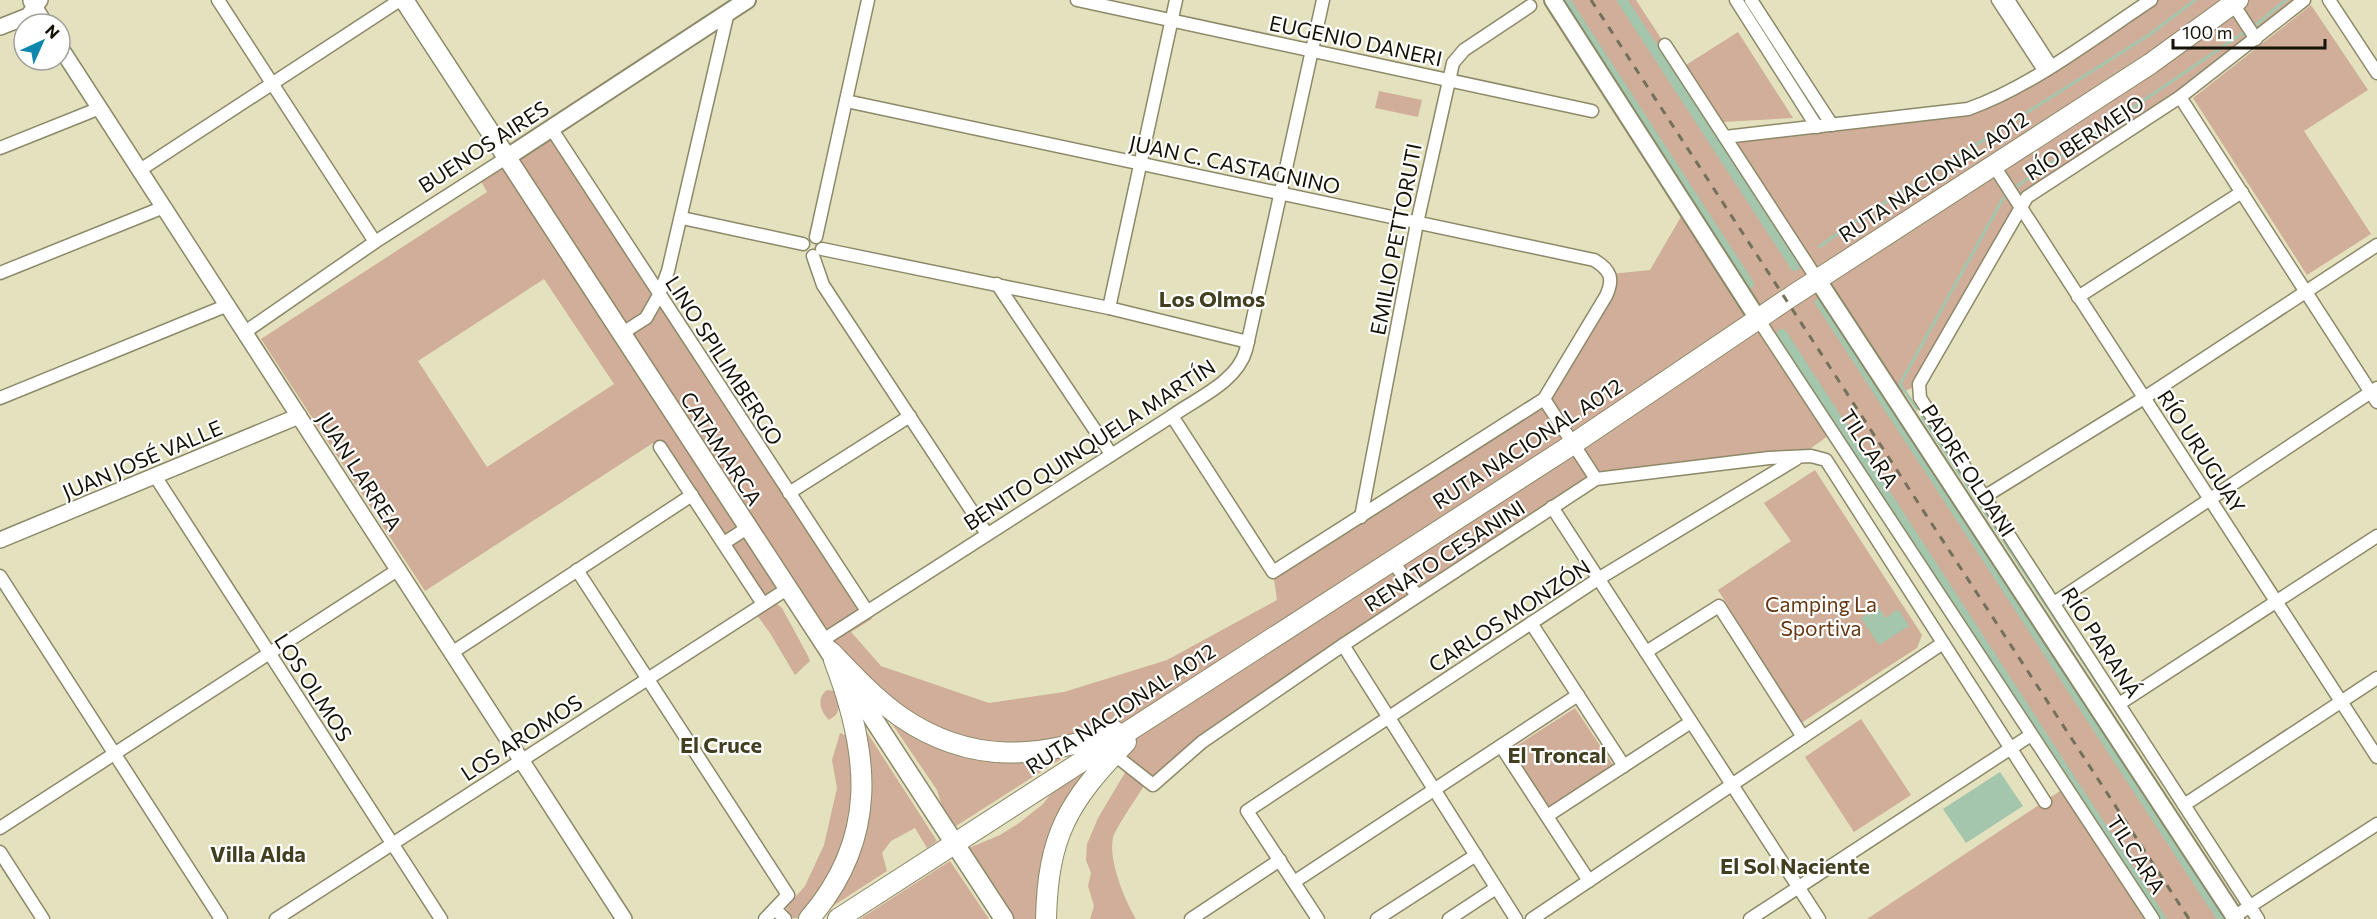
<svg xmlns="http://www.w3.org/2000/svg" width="2377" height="919" viewBox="0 0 2377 919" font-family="Commissioner,sans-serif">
  <rect width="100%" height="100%" fill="#e4e1be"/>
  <!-- green -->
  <g fill="#d0ae99" fill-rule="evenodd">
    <path d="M 1553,0 L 1636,0 L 1725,137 L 1986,103 L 2151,0 L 2304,0 L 2256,39 L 2027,197 L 1919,384 L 1894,397 L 2236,919 L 1867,919 L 2066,787 L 1832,433 L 1797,458 L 1595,479 L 1343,645 L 1153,785 L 1093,739 L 987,751 L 875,697 L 787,589 L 763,604 L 661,447 L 653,443 L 425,591 L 261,339 L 487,192 L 478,176 L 551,128 L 872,619 L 851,632 L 881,666 L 989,703 L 1064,692 L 1167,660 L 1277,600 L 1273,572 L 1544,399 L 1611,274 L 1650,270 L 1686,208 ZM 544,279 L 614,384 L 487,467 L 418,361 Z"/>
    <path d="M 2311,5 L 2368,90 L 2304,131 L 2371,234 L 2307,275 L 2193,98 Z"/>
    <path d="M 1738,32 L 1793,118 L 1723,122 L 1686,65 Z"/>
    <path d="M 1379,91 L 1422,100 L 1418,117 L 1375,108 Z"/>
    <path d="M 1815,470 L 1922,635 L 1917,648 L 1801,723 L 1718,590 L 1791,541 L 1764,503 Z"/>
    <path d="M 771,604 L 777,604 L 782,608 L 808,656 L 810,661 L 795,675 L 770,633 L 756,614 Z"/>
    <path d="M 827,690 L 834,691 L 839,708 L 836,715 L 829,720 C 820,711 816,698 827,690 Z"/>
    <path d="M 1575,708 L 1613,765 L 1549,808 L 1510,750 Z"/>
    <path d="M 886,715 L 943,745 L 1067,752 L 1066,756 L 956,826 L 942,806 L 937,790 Z"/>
    <path d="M 1861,719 L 1911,795 L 1854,832 L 1805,757 Z"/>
    <path d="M 861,723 L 937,841 L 927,848 L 915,828 L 891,841 L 882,853 L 887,871 L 822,913 L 847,871 Z"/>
    <path d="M 840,733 L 847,736 L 854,797 L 848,844 L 805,915 L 799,918 L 792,918 L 786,908 L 805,886 L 824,845 L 837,788 L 832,760 Z"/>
    <path d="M 1126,771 L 1145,784 C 1139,795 1115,828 1113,838 C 1108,860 1125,901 1136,919 L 1090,919 L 1094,906 L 1088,886 L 1091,873 L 1086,860 L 1087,844 L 1098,818 Z"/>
    <path d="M 1084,772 L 1085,778 L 1040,919 L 1014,919 L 969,848 L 1000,835 L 1019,823 L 1043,804 L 1050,795 Z"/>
    <path d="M 950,861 L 989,919 L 860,919 Z"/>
  </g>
  <!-- water -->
  <g fill="#a3c6ac">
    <path d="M 1878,607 L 1886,618 L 1898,609 L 1909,626 L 1879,645 L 1861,618 Z"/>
    <path d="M 2000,772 L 2023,806 L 1966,843 L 1943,809 Z"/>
  </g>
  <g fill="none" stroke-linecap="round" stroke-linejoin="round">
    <!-- stream -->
    <g stroke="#a3c6ac" stroke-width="3">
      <path d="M 2253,27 L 2286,0"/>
      <path d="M 2014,188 L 2243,33"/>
      <path d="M 1819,247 L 1853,223 L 2149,35 L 2195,0"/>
      <path d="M 1917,409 L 1900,384 L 2005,195"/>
      <path d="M 1922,417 L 2134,739"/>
    </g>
    <!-- canal -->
    <g stroke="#a3c6ac" stroke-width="10">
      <path d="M 1565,0 L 1749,284"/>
      <path d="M 1622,0 L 1795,266"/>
      <path d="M 1820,302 L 2214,906"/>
      <path d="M 1782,334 L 2161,919"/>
      <path d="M 2218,912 L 2223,919"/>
    </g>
    <defs>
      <g id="minor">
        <path d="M 218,0 L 375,242"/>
        <path d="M 1077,0 L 1592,111"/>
        <path d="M 1736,0 L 1817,127"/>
        <path d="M 1751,0 L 1832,125"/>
        <path d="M 1998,0 L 2044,70"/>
        <path d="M 2008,0 L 2051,66"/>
        <path d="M 2329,0 L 2377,73"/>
        <path d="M 2233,4 L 2256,39"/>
        <path d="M 1665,45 L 1817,279"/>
        <path d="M 2180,97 L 2377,402"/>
        <path d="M 846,101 L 1594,260 C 1611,270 1614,279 1606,296 L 1544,399 L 1273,572 L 1172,416"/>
        <path d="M 551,128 L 867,611"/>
        <path d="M 1725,137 L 1968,109 C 2031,87 2095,37 2151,0"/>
        <path d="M 0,148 L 100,108"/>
        <path d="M 1994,166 L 2377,757"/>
        <path d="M 140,170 L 400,0"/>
        <path d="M 682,218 L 803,244"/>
        <path d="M 816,237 L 868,0"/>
        <path d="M 822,249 L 1109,308 L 1248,342"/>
        <path d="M 813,256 L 823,285 L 987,534"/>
        <path d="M 0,273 L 164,207"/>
        <path d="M 997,284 L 1111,454"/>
        <path d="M 2078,297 L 2242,192"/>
        <path d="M 1109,308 L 1176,0"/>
        <path d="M 1758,319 L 2153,919"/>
        <path d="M 245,332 L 375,242 L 506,158"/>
        <path d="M 621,334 L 646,318 L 659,295 L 668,271 L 728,12"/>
        <path d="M 0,398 L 228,305"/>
        <path d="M 1544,399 L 1596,479"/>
        <path d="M 660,447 L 763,604"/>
        <path d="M 155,476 L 441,919"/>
        <path d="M 789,493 L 910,416"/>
        <path d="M 1984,497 L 2144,398 L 2377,245"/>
        <path d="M 1552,507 L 1819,919"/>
        <path d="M 1361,517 L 1417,223 L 1453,63 L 1464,50 L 1530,6"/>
        <path d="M 724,543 L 747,528"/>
        <path d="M 1392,560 L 1417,596"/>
        <path d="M 577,570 L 788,895 L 765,919"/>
        <path d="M 0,576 L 221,919"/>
        <path d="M 2054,603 L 2377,388"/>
        <path d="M 1531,623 L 1624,766"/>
        <path d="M 823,640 L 1172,416 C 1197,398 1237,382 1246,350 L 1323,0"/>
        <path d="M 1343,645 L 1516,919"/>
        <path d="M 453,652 L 692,495"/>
        <path d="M 1646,652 L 1719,606 L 1803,737"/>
        <path d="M 2119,704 L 2377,536"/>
        <path d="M 1501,746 L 1589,881"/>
        <path d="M 1111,752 L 1153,785 L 1202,742 L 1343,645 L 1596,479 L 1769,458 L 1811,456 L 1826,460 L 2045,802"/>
        <path d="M 2184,805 L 2377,678"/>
        <path d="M 1547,816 L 1691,722"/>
        <path d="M 0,828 L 399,569"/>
        <path d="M 0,852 L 43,919"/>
        <path d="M 1294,882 L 1578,695"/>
        <path d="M 775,909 L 785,919"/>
        <path d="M 2235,916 L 2377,824"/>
        <path d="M 276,919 L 787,589"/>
        <path d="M 1191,919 L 1280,860"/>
        <path d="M 1318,919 L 1247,811 L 1598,579 L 1796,459"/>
        <path d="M 1377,919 L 1476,855"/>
        <path d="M 1449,919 L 1496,888"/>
        <path d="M 1532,919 L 1943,643"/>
        <path d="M 1750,919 L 2031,735"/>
        <path d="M 2258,919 L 1920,398 L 1919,384 L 2027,197 L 2180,97 L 2304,0"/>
      </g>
      <g id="tertiary">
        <path d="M 31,1 L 45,24"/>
        <path d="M 0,27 L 28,16 L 40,0"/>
        <path d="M 60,47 L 624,919"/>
        <path d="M 0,540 L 299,416"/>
      </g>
      <g id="secondary">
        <path d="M 1553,0 L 1758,319"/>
        <path d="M 506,158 L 747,0"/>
        <path d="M 1817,279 L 2236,919"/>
      </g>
      <path id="primary" d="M 404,0 L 1004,919"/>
      <g id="trunk">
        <path d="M 1792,296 L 2150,64 L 2238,0"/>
        <path d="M 831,652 C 853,675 875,699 901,717 C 971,765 1040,759 1115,731"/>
        <path d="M 809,919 C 879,838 870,754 834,660"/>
        <path d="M 838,919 L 1573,444 L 1789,298"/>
        <path d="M 1046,919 C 1048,835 1068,802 1126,742"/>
      </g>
    </defs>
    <!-- minor casing -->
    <use href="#minor" stroke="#8c8969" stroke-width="15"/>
    <!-- tertiary casing -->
    <use href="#tertiary" stroke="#8c8969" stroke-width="18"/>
    <!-- secondary casing -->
    <use href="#secondary" stroke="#8c8969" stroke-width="20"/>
    <!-- primary casing -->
    <use href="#primary" stroke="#8c8969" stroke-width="21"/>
    <!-- trunk casing -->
    <use href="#trunk" stroke="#8c8969" stroke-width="22"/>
    <!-- minor -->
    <use href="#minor" stroke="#fff" stroke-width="12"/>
    <!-- tertiary -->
    <use href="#tertiary" stroke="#fff" stroke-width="15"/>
    <!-- secondary -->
    <use href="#secondary" stroke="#fff" stroke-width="16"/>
    <!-- primary -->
    <use href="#primary" stroke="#fff" stroke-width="18"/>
    <!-- trunk -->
    <use href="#trunk" stroke="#fff" stroke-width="20"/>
    <!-- rail -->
    <path stroke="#74715b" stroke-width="3" stroke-dasharray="8 8" stroke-linecap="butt" d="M 1591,0 L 2189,919"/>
  </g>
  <g text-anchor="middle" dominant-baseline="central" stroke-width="4.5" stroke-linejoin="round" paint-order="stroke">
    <!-- street labels -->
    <g font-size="21" fill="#151307" stroke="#fff">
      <text transform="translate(1356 40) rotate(12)">EUGENIO DANERI</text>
      <text transform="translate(2084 137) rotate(-33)">RÍO BERMEJO</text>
      <text transform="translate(483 146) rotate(-33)">BUENOS AIRES</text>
      <text transform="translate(1235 164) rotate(12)">JUAN C. CASTAGNINO</text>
      <text transform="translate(1933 176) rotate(-33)">RUTA NACIONAL A012</text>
      <text transform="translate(1395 239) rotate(-79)">EMILIO PETTORUTI</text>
      <text transform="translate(725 360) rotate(57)">LINO SPILIMBERGO</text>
      <text transform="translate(1527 443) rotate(-33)">RUTA NACIONAL A012</text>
      <text transform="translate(1089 444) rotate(-33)">BENITO QUINQUELA MARTÍN</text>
      <text transform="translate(722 448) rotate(57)">CATAMARCA</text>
      <text transform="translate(1870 448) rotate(57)">TILCARA</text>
      <text transform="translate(2202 451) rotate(57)">RÍO URUGUAY</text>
      <text transform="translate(142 459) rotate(-23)">JUAN JOSÉ VALLE</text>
      <text transform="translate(1969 470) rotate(57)">PADRE OLDANI</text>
      <text transform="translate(360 471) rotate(57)">JUAN LARREA</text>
      <text transform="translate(1444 555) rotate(-33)">RENATO CESANINI</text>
      <text transform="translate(1509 615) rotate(-33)">CARLOS MONZÓN</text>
      <text transform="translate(2102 642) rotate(57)">RÍO PARANÁ</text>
      <text transform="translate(314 687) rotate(57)">LOS OLMOS</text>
      <text transform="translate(1120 708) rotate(-33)">RUTA NACIONAL A012</text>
      <text transform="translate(521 737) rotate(-33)">LOS AROMOS</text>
      <text transform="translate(2137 854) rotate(57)">TILCARA</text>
    </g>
    <!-- park labels -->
    <g font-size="21" fill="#663712" stroke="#fff">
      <text x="1821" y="603">Camping La<tspan x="1821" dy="24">Sportiva</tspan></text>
    </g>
    <!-- neighbourhood labels -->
    <g font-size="22" font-weight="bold" fill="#423f21" stroke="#fff">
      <text x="1212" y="298">Los Olmos</text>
      <text x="721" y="744">El Cruce</text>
      <text x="1557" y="754">El Troncal</text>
      <text x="258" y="853">Villa Alda</text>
      <text x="1795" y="865">El Sol Naciente</text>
    </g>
  </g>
  <!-- north arrow -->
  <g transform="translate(42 42) rotate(45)"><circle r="28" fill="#ffffff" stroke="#a1a19c" stroke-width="1.5"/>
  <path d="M0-4.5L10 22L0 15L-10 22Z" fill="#0d87ab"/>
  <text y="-9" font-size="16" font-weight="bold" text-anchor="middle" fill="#151307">N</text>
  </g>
  <!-- scale -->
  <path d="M2173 39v9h152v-9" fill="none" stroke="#151307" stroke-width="3"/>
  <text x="2182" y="39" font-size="18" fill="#151307" stroke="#ffffff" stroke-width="4.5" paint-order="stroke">100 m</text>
</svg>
